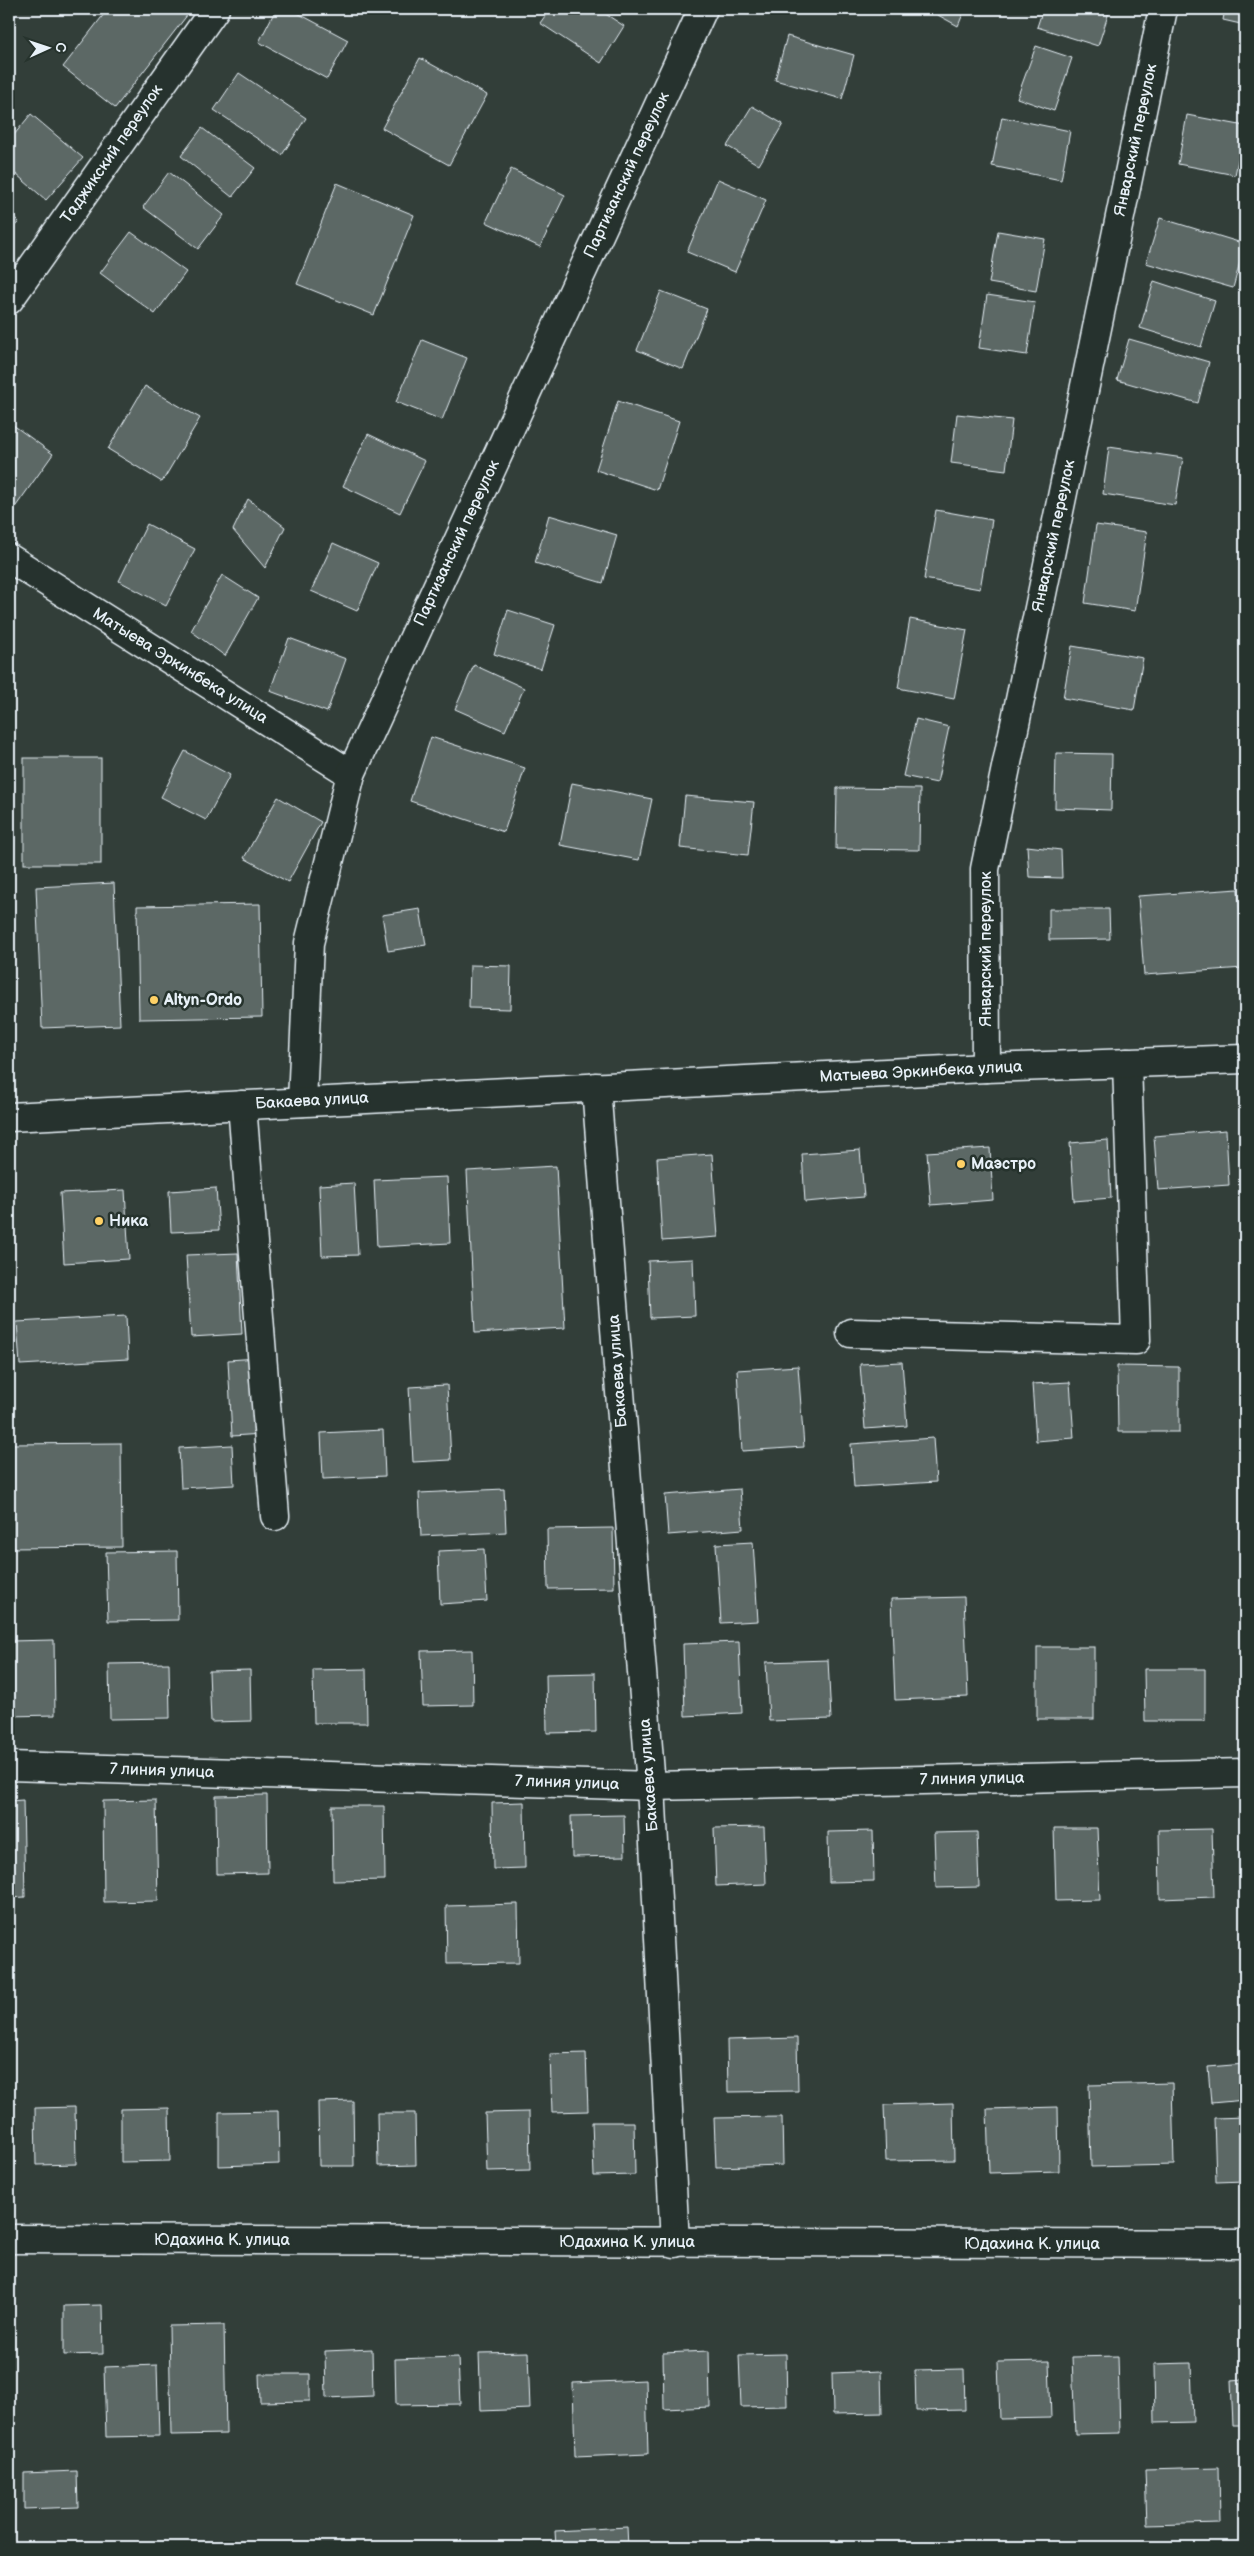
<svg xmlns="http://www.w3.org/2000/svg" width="1254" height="2556" viewBox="0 0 1254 2556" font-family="'Balsamiq Sans',sans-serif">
  <rect width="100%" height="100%" fill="#323e39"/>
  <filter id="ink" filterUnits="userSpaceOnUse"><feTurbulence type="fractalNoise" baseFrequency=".02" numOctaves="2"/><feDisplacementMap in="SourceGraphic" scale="10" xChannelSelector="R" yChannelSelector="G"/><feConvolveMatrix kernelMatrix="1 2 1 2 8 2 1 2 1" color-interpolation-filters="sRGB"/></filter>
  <g filter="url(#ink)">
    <!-- building -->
    <g fill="#5c6865" stroke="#e8f1f8">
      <path d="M 108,9 L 192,9 L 115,108 L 63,67 Z"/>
      <path d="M 276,9 L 290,9 L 348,40 L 327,79 L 259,42 Z"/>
      <path d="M 550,9 L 598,9 L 624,26 L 601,63 L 540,23 Z"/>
      <path d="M 927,9 L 965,9 L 958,26 Z"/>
      <path d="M 1043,9 L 1110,9 L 1098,46 L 1037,27 Z"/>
      <path d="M 1225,9 L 1245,9 L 1245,25 L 1223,20 Z"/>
      <path d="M 787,36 L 854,55 L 842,99 L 775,80 Z"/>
      <path d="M 1036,46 L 1072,58 L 1054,111 L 1017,98 Z"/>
      <path d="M 420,58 L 487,95 L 449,165 L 382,128 Z"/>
      <path d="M 239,73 L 306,118 L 282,155 L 214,110 Z"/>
      <path d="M 752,106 L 783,124 L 759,165 L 727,146 Z"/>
      <path d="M 31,114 L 83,158 L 46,200 L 9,168 L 9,141 Z"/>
      <path d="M 1187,115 L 1245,126 L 1235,175 L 1178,164 Z"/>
      <path d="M 1002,117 L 1070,131 L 1061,180 L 992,166 Z"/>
      <path d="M 202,128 L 255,168 L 232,197 L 181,156 Z"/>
      <path d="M 511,169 L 565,195 L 540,247 L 486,222 Z"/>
      <path d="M 169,172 L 224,215 L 198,249 L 143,207 Z"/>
      <path d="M 718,179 L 766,200 L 735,272 L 687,252 Z"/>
      <path d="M 337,183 L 414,215 L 374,315 L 297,284 Z"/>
      <path d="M 9,212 L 19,222 L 9,231 Z"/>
      <path d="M 1160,218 L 1245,244 L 1233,288 L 1146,263 Z"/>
      <path d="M 998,231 L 1045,239 L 1036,291 L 989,283 Z"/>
      <path d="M 131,232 L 186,272 L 155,314 L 100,273 Z"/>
      <path d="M 1154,281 L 1215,301 L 1201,347 L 1140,328 Z"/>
      <path d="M 661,291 L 707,309 L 683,369 L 637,350 Z"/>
      <path d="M 987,295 L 1035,302 L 1027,355 L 979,348 Z"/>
      <path d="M 1129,339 L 1209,362 L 1198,403 L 1117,380 Z"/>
      <path d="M 422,340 L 467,358 L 442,420 L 396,402 Z"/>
      <path d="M 145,386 L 200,418 L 162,482 L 108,449 Z"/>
      <path d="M 618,401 L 679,421 L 657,490 L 596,470 Z"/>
      <path d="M 957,414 L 1012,420 L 1006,470 L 951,463 Z"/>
      <path d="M 9,422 L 53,454 L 16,506 L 9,501 Z"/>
      <path d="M 368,434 L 425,461 L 400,513 L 343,486 Z"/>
      <path d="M 1109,447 L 1183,458 L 1175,505 L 1103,494 Z"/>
      <path d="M 248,499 L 285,527 L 265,568 L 233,530 Z"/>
      <path d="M 936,510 L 992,520 L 980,589 L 924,579 Z"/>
      <path d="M 549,515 L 617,535 L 603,583 L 535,563 Z"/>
      <path d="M 147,524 L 195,549 L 166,606 L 119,581 Z"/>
      <path d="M 1096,525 L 1147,532 L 1135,611 L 1085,603 Z"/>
      <path d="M 333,543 L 378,563 L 357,611 L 311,591 Z"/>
      <path d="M 222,575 L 258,598 L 225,656 L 191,631 Z"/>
      <path d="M 508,610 L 555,625 L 541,669 L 494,654 Z"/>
      <path d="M 910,619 L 967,630 L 954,699 L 898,688 Z"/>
      <path d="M 289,638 L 346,659 L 327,712 L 270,691 Z"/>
      <path d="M 1072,646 L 1143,658 L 1134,710 L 1063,698 Z"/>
      <path d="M 474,665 L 524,688 L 505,731 L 455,709 Z"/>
      <path d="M 916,719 L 949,727 L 937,783 L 903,776 Z"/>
      <path d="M 431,737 L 525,768 L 504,832 L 410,801 Z"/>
      <path d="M 185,751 L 230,775 L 206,820 L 161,797 Z"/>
      <path d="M 1056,753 L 1112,754 L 1111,810 L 1055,808 Z"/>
      <rect x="24" y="758" width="77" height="106"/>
      <path d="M 572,783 L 652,799 L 639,860 L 560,845 Z"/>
      <path d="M 837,788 L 920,789 L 919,850 L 836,849 Z"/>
      <path d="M 685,796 L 754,802 L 748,855 L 680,848 Z"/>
      <path d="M 278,797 L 321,822 L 288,882 L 244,858 Z"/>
      <path d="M 1027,846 L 1061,850 L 1062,878 L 1029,877 Z"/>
      <path d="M 114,883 L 120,1025 L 42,1028 L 36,887 Z"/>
      <path d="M 1238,889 L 1244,968 L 1144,975 L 1138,896 Z"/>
      <path d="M 260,904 L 262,1017 L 139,1019 L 137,906 Z"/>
      <path d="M 420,909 L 426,945 L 388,951 L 382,915 Z"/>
      <path d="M 1049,909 L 1109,909 L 1110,939 L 1049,940 Z"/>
      <path d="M 470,965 L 511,966 L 510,1009 L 469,1008 Z"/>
      <path d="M 1226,1130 L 1229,1185 L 1158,1190 L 1154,1136 Z"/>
      <path d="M 1108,1140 L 1111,1198 L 1074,1201 L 1070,1143 Z"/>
      <path d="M 990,1148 L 993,1200 L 931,1205 L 927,1152 Z"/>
      <path d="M 860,1150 L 864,1197 L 805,1202 L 802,1154 Z"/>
      <path d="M 712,1154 L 718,1237 L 662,1241 L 657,1158 Z"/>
      <path d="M 556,1166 L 565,1328 L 475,1333 L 467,1171 Z"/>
      <path d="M 447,1177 L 450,1243 L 377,1247 L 374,1180 Z"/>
      <path d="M 354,1183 L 358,1255 L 322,1256 L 319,1185 Z"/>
      <path d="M 216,1188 L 219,1230 L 171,1232 L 169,1191 Z"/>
      <path d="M 125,1190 L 129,1259 L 64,1263 L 60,1193 Z"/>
      <path d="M 238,1253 L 242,1334 L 191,1337 L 186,1255 Z"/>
      <path d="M 693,1259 L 695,1316 L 650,1318 L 648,1261 Z"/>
      <path d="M 126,1316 L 128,1359 L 20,1365 L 17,1322 Z"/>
      <path d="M 258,1358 L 262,1434 L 232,1436 L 228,1360 Z"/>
      <path d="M 902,1362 L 907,1426 L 865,1429 L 860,1364 Z"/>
      <path d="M 798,1366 L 804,1447 L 742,1451 L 737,1370 Z"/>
      <path d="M 1117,1366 L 1179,1367 L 1179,1432 L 1118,1432 Z"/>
      <path d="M 1070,1382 L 1074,1438 L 1036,1441 L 1032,1384 Z"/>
      <path d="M 447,1385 L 451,1460 L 413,1462 L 409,1387 Z"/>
      <path d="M 383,1430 L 385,1476 L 323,1479 L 321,1433 Z"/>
      <path d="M 933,1438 L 936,1482 L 854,1487 L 851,1444 Z"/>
      <path d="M 121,1443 L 122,1547 L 9,1548 L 9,1444 Z"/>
      <path d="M 232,1445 L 234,1485 L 181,1488 L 179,1448 Z"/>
      <path d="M 504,1489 L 506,1532 L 421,1536 L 419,1493 Z"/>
      <path d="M 740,1489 L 743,1529 L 668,1535 L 665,1495 Z"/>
      <path d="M 613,1528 L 614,1588 L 548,1589 L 547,1529 Z"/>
      <path d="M 753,1542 L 758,1621 L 721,1623 L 716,1544 Z"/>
      <path d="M 484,1549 L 487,1601 L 440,1604 L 438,1551 Z"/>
      <path d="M 177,1551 L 178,1620 L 108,1621 L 106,1552 Z"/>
      <path d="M 964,1597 L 968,1697 L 895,1700 L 891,1599 Z"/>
      <path d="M 54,1640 L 55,1715 L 9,1716 L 9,1641 Z"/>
      <path d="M 739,1642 L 742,1713 L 685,1716 L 683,1644 Z"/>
      <rect x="1037" y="1647" width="57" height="72"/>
      <path d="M 472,1650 L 473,1705 L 423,1706 L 421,1651 Z"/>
      <path d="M 828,1660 L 831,1719 L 769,1721 L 766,1662 Z"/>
      <path d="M 169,1663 L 170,1718 L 110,1719 L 109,1664 Z"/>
      <path d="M 366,1669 L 367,1723 L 314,1723 L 313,1670 Z"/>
      <path d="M 1144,1669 L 1205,1669 L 1205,1721 L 1145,1721 Z"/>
      <path d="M 250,1670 L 251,1721 L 211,1722 L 209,1671 Z"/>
      <path d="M 595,1673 L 596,1732 L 547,1733 L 546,1674 Z"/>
      <path d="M 267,1795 L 268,1873 L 217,1874 L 216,1796 Z"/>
      <path d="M 23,1800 L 25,1897 L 9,1898 L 9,1801 Z"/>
      <path d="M 156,1800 L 158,1901 L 104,1902 L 103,1801 Z"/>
      <path d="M 524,1802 L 525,1868 L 493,1869 L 492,1803 Z"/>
      <path d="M 332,1806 L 384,1806 L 385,1880 L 333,1881 Z"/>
      <path d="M 624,1815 L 625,1856 L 572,1857 L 571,1816 Z"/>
      <path d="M 764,1827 L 766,1884 L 716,1886 L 714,1828 Z"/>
      <path d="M 1054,1828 L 1097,1828 L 1100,1900 L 1056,1901 Z"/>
      <path d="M 1212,1829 L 1214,1897 L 1160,1899 L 1159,1830 Z"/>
      <path d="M 873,1831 L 874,1881 L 829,1882 L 828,1832 Z"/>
      <path d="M 977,1832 L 979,1887 L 936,1888 L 934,1833 Z"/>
      <path d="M 518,1904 L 519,1963 L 447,1964 L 446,1906 Z"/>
      <path d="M 797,2038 L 798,2091 L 728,2092 L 727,2040 Z"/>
      <path d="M 586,2053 L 588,2111 L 552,2112 L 550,2054 Z"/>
      <path d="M 1245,2064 L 1245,2100 L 1211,2103 L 1208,2067 Z"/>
      <path d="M 1172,2083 L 1174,2165 L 1091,2167 L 1089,2085 Z"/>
      <path d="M 353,2101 L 354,2166 L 319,2166 L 318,2102 Z"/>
      <path d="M 953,2103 L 954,2160 L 886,2161 L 884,2105 Z"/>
      <path d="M 75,2107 L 76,2164 L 36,2165 L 35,2108 Z"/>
      <path d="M 1058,2107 L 1059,2171 L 989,2173 L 987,2109 Z"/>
      <path d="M 169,2108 L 170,2161 L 121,2162 L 121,2109 Z"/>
      <path d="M 278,2111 L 279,2164 L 219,2166 L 219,2112 Z"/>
      <path d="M 529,2112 L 530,2170 L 487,2171 L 485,2113 Z"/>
      <path d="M 377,2113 L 415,2113 L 416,2165 L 378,2166 Z"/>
      <path d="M 782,2117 L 783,2165 L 716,2167 L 714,2118 Z"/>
      <path d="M 1245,2117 L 1245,2181 L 1216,2182 L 1214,2118 Z"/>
      <path d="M 592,2122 L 634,2122 L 635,2175 L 594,2176 Z"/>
      <path d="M 102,2305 L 103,2354 L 64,2355 L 64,2306 Z"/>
      <path d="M 224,2325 L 226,2434 L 171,2435 L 169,2326 Z"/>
      <path d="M 372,2349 L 373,2396 L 326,2398 L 325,2351 Z"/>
      <path d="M 709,2351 L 710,2407 L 664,2409 L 663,2353 Z"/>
      <path d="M 528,2352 L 530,2409 L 481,2411 L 479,2353 Z"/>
      <path d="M 786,2354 L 787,2406 L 741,2407 L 739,2355 Z"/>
      <path d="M 1118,2356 L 1120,2433 L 1075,2434 L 1072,2357 Z"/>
      <path d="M 458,2357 L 460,2404 L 396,2405 L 395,2359 Z"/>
      <path d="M 1049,2361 L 1051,2418 L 1000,2419 L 998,2362 Z"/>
      <path d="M 1191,2363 L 1193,2422 L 1155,2423 L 1154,2364 Z"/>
      <path d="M 157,2365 L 159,2436 L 106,2437 L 104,2367 Z"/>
      <path d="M 964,2369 L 965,2410 L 916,2411 L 915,2370 Z"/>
      <path d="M 881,2371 L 882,2413 L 833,2414 L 832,2373 Z"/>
      <path d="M 259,2374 L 310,2374 L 310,2401 L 260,2402 Z"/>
      <path d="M 1245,2379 L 1245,2426 L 1233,2426 L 1231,2380 Z"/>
      <path d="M 646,2380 L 648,2454 L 575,2457 L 573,2383 Z"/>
      <path d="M 1219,2467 L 1220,2523 L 1147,2525 L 1145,2469 Z"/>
      <path d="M 77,2471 L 78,2507 L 24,2509 L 24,2473 Z"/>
      <path d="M 627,2527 L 628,2547 L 556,2547 L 555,2531 Z"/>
    </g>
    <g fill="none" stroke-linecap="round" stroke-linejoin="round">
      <defs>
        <g id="minor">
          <path d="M 9,300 L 215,9"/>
          <path d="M 9,558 L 351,774"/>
          <path d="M 986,1068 L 985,869 L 1163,9"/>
          <path d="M 596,1087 L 651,1786 L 675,2243"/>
          <path d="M 302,1102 L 309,943 L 351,774 L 703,9"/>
          <path d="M 242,1105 L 275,1516"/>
          <path d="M 851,1333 L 1136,1340 L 1127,1063"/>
          <path d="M 9,1766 L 651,1786 L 1245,1773"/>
          <path d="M 9,2239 L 1245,2244"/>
        </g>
        <path id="major" d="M 9,1117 L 986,1068 L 1245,1059"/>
      </defs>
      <!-- minor casing -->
      <use href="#minor" stroke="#e8f1f8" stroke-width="31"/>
      <!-- major casing -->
      <use href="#major" stroke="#e8f1f8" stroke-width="31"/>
      <!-- minor -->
      <use href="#minor" stroke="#26332d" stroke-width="28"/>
      <!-- major -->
      <use href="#major" stroke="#26332d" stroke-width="28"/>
    </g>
  </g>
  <!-- markers -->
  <g fill="#ffd166" stroke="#26332d" stroke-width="2">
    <circle cx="154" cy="1000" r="5"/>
    <circle cx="961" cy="1164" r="5"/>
    <circle cx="99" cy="1221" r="5"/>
  </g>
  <g text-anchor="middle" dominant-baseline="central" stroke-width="5" stroke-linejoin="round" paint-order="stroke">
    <!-- street labels -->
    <g font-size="16" fill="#e8f1f8" stroke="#26332d">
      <text transform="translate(1136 140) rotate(-78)">Январский переулок</text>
      <text transform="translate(112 154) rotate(-55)">Таджикский переулок</text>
      <text transform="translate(627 175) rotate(-65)">Партизанский переулок</text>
      <text transform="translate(1054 536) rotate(-78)">Январский переулок</text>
      <text transform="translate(457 543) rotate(-65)">Партизанский переулок</text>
      <text transform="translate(180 666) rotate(32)">Матыева Эркинбека улица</text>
      <text transform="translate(986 949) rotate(-90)">Январский переулок</text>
      <text transform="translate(921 1072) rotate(-3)">Матыева Эркинбека улица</text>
      <text transform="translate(312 1101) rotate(-3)">Бакаева улица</text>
      <text transform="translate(618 1371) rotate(-94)">Бакаева улица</text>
      <text transform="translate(162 1771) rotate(2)">7 линия улица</text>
      <text transform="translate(649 1775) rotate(-94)">Бакаева улица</text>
      <text transform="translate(972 1779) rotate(-1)">7 линия улица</text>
      <text transform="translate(567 1783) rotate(2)">7 линия улица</text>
      <text x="222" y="2240">Юдахина К. улица</text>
      <text x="627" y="2242">Юдахина К. улица</text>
      <text x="1032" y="2244">Юдахина К. улица</text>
    </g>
    <!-- poi labels -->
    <g font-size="16" font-weight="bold" fill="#e8f1f8" stroke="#26332d" text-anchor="start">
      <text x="164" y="1000">Altyn-Ordo</text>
      <text x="971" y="1164">Маэстро</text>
      <text x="109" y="1221">Ника</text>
    </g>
  </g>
  <!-- margin -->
  <rect width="1254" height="2556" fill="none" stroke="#26332d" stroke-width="30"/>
  <rect x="15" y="15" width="1224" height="2526" fill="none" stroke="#e8f1f8" stroke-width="2" filter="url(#ink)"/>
  <!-- north arrow -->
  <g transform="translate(48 48) rotate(87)" stroke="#26332d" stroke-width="4" paint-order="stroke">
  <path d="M0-4L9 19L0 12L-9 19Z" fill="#e8f1f8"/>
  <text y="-8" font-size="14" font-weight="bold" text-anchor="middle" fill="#e8f1f8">С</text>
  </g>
</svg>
